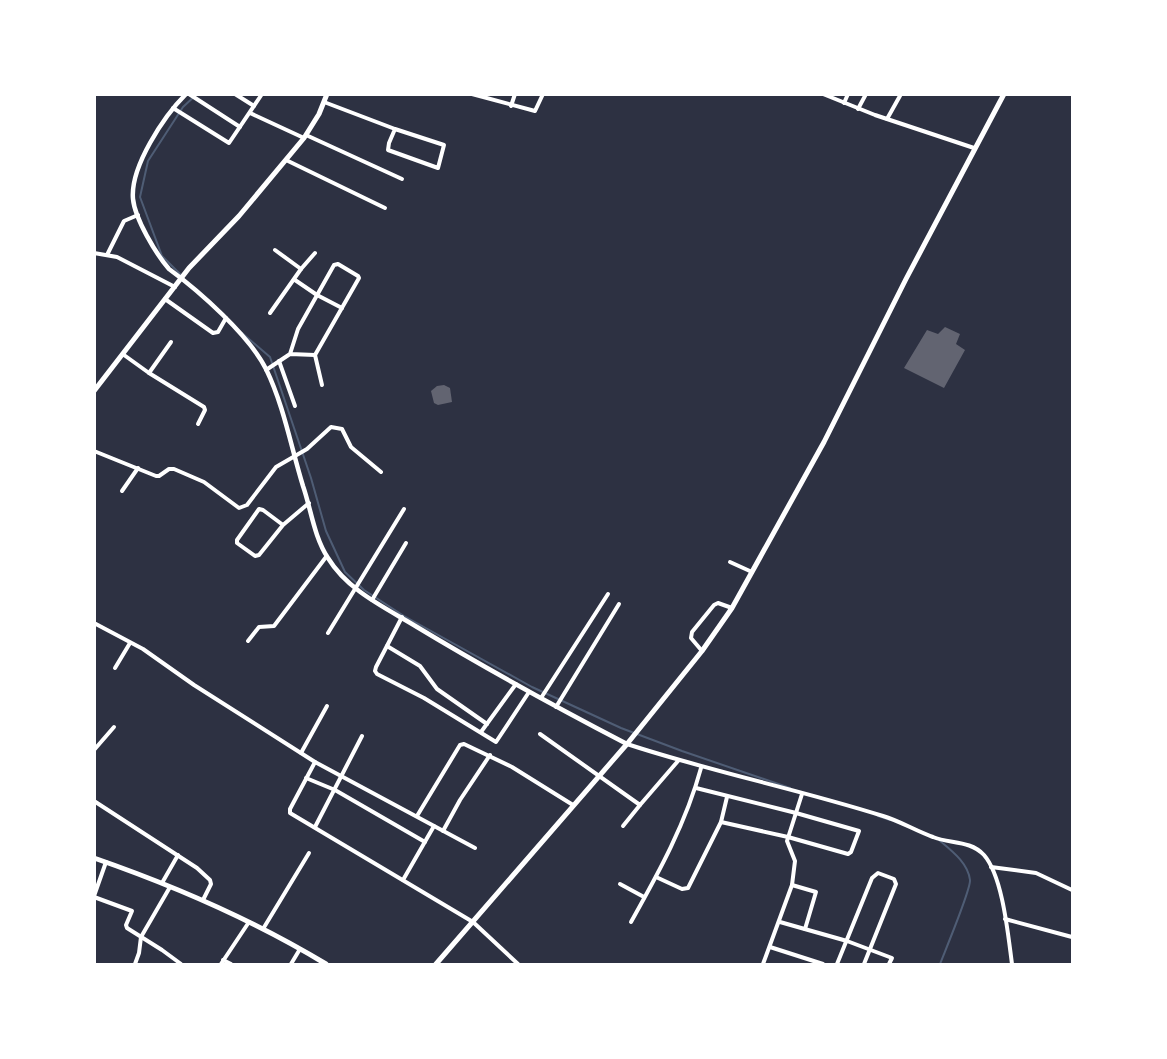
<svg xmlns="http://www.w3.org/2000/svg" width="1167" height="1059" viewBox="0 0 1167 1059" font-family="Karla,sans-serif">
  <rect width="100%" height="100%" fill="#2d3142"/>
  <g fill="none" stroke-linecap="round" stroke-linejoin="round">
    <!-- stream -->
    <g stroke="#4f5d75" stroke-width="2">
      <path d="M 181,275 L 162,256 L 140,197 L 148,161 L 183,107 L 197,94"/>
      <path d="M 242,333 L 270,357 L 311,478 L 326,531 L 345,572 L 364,590 L 404,616 L 532,687 L 621,728 L 682,751 L 790,788"/>
      <path d="M 878,816 L 890,820"/>
      <path d="M 939,840 C 952,851 968,863 970,880 C 971,889 945,951 940,964"/>
    </g>
  </g>
  <!-- building -->
  <g fill="#626471">
    <path d="M 945,327 L 960,334 L 956,344 L 965,350 L 944,388 L 904,368 L 927,330 L 938,334 Z"/>
    <path d="M 444,385 L 450,388 L 452,402 L 438,405 L 434,403 L 431,391 L 437,386 Z"/>
  </g>
  <g fill="none" stroke-linecap="round" stroke-linejoin="round">
    <!-- minor -->
    <g stroke="#fff" stroke-width="4">
      <path d="M 189,94 L 240,127"/>
      <path d="M 235,94 L 254,106"/>
      <path d="M 472,94 L 535,111 L 543,94"/>
      <path d="M 823,94 L 875,115 L 974,148"/>
      <path d="M 324,102 L 395,129 L 389,143 L 388,150 L 438,168 L 444,145 L 395,129"/>
      <path d="M 844,103 L 848,94"/>
      <path d="M 511,106 L 515,94"/>
      <path d="M 173,108 L 229,143 L 262,94"/>
      <path d="M 858,109 L 866,94"/>
      <path d="M 250,113 L 304,138"/>
      <path d="M 887,119 L 901,94"/>
      <path d="M 306,135 L 402,179"/>
      <path d="M 286,160 L 385,208"/>
      <path d="M 275,250 L 301,269"/>
      <path d="M 94,253 L 117,257 L 175,287"/>
      <path d="M 107,255 L 124,221 L 138,215"/>
      <path d="M 295,280 L 317,295 L 342,308"/>
      <path d="M 165,299 L 213,333 L 218,332 L 226,318"/>
      <path d="M 270,313 L 301,269 L 315,253"/>
      <path d="M 124,355 L 149,373 L 204,407 L 205,410 L 198,424"/>
      <path d="M 315,355 L 322,385"/>
      <path d="M 279,361 L 295,406"/>
      <path d="M 266,370 L 290,354 L 298,329 L 334,265 L 338,264 L 358,276 L 359,278 L 315,355 L 290,354"/>
      <path d="M 149,373 L 171,342"/>
      <path d="M 94,451 L 156,476 L 159,476 L 169,469 L 174,469 L 204,482 L 239,508 L 247,505 L 276,467 L 307,449 L 331,427 L 342,429 L 351,447 L 381,472"/>
      <path d="M 122,491 L 138,468"/>
      <path d="M 283,525 L 259,555 L 255,556 L 237,543 L 237,540 L 259,509 L 263,510 L 283,525 L 309,503"/>
      <path d="M 730,562 L 752,572"/>
      <path d="M 372,600 L 406,543"/>
      <path d="M 402,617 L 376,667 L 375,671 L 377,674 L 424,698 L 496,742 L 529,692"/>
      <path d="M 94,623 L 143,649 L 194,685 L 315,762 L 290,809 L 290,813 L 473,922 L 518,964"/>
      <path d="M 328,633 L 404,509"/>
      <path d="M 248,641 L 259,627 L 274,626 L 326,557"/>
      <path d="M 387,646 L 420,666 L 437,689 L 487,724"/>
      <path d="M 702,651 L 691,638 L 692,632 L 714,605 L 718,603 L 732,608"/>
      <path d="M 115,668 L 130,643"/>
      <path d="M 541,698 L 608,594"/>
      <path d="M 556,707 L 619,604"/>
      <path d="M 481,732 L 516,684"/>
      <path d="M 540,734 L 640,805 L 678,761"/>
      <path d="M 627,744 C 712,772 798,789 883,816 C 900,821 916,831 933,837 C 950,844 970,840 984,855 C 1003,877 1008,935 1012,964"/>
      <path d="M 94,750 L 114,727"/>
      <path d="M 301,753 L 327,706"/>
      <path d="M 315,762 L 475,848"/>
      <path d="M 306,778 L 335,790 L 425,842"/>
      <path d="M 696,788 L 796,813 L 859,831 L 851,852 L 848,854 L 788,837 L 721,822"/>
      <path d="M 94,801 L 197,868 L 210,880 L 211,884 L 203,900"/>
      <path d="M 417,816 L 460,745 L 464,744 L 512,767 L 573,805"/>
      <path d="M 623,826 L 640,805"/>
      <path d="M 315,827 L 362,736"/>
      <path d="M 443,831 L 460,800 L 490,755"/>
      <path d="M 991,867 L 1036,873 L 1072,890"/>
      <path d="M 656,877 L 682,889 L 688,888 L 721,822 L 727,797"/>
      <path d="M 403,880 L 434,826"/>
      <path d="M 162,883 L 178,855"/>
      <path d="M 620,884 L 644,897"/>
      <path d="M 792,885 L 816,892 L 805,929"/>
      <path d="M 94,896 L 106,862"/>
      <path d="M 94,897 L 132,911 L 126,925 L 127,928 L 162,950 L 181,964"/>
      <path d="M 1005,919 L 1072,937"/>
      <path d="M 631,922 C 659,872 686,823 701,768"/>
      <path d="M 780,922 L 847,941 L 892,958 L 889,964"/>
      <path d="M 263,929 L 309,853"/>
      <path d="M 770,947 L 823,964"/>
      <path d="M 223,960 L 231,964"/>
      <path d="M 135,964 L 139,953 L 141,937 L 170,887"/>
      <path d="M 221,964 L 249,922"/>
      <path d="M 291,964 L 300,949"/>
      <path d="M 763,964 L 792,885 L 795,861 L 787,841 L 802,794"/>
      <path d="M 837,964 L 872,878 L 878,873 L 894,879 L 896,884 L 864,964"/>
    </g>
    <!-- tertiary -->
    <path stroke="#fff" stroke-width="4.5" d="M 186,94 C 164,116 130,167 133,199 C 135,219 156,254 169,269 C 199,291 249,335 266,369 C 284,406 291,447 303,486 C 311,509 314,537 328,558 C 348,591 386,608 417,627 C 485,668 556,707 627,744"/>
    <!-- secondary -->
    <g stroke="#fff" stroke-width="5">
      <path d="M 94,391 L 189,268 L 239,216 L 304,138 L 319,114 L 327,94"/>
      <path d="M 94,858 C 175,886 253,920 326,964"/>
      <path d="M 436,964 L 627,744 L 702,651 L 732,608 L 824,442 L 906,279 L 1004,94"/>
    </g>
  </g>
  <!-- border -->
  <rect width="1167" height="1059" fill="none" stroke="#ffffff" stroke-width="192"/>
</svg>
